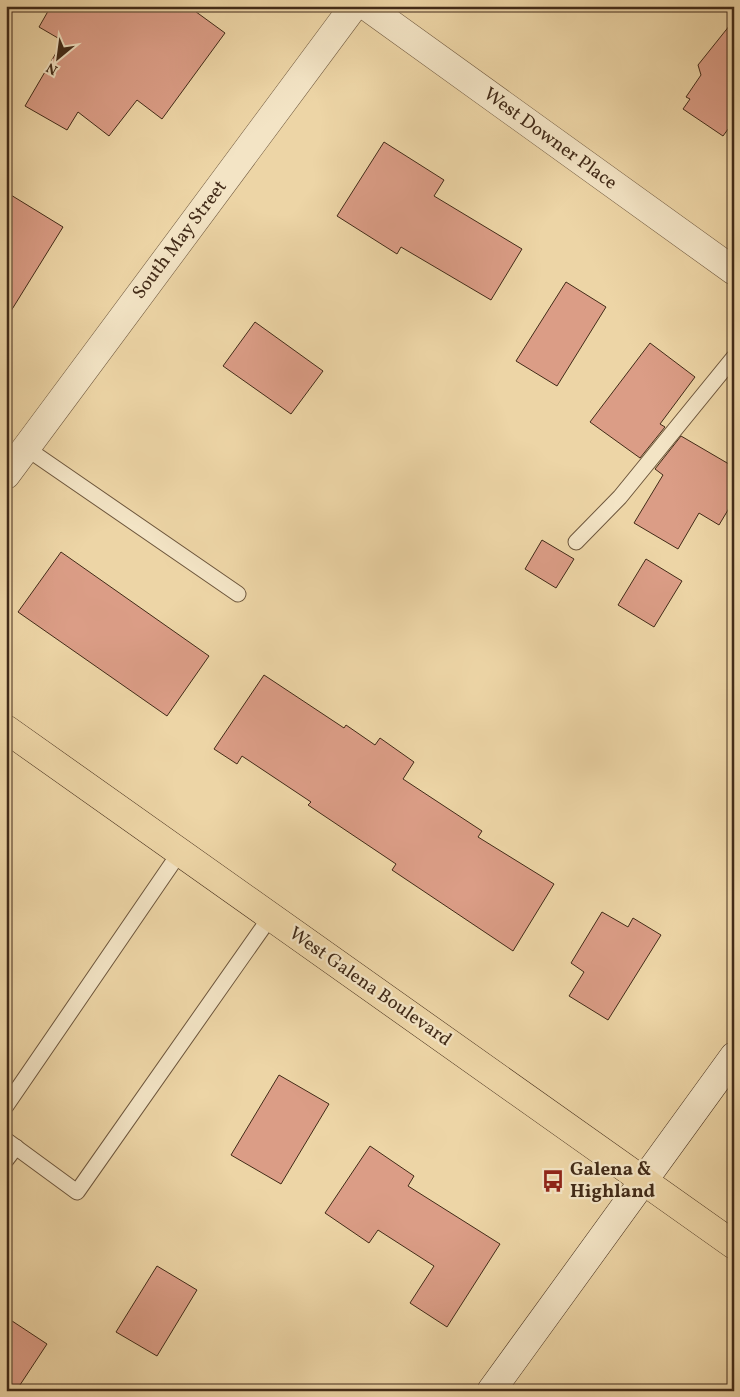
<svg xmlns="http://www.w3.org/2000/svg" width="740" height="1397" viewBox="0 0 740 1397" font-family="Vollkorn,serif">
  <rect width="100%" height="100%" fill="#edd5a6"/>
  <filter id="stains"><feTurbulence type="fractalNoise" baseFrequency=".004" numOctaves="4"/><feColorMatrix values="0 0 0 0 .2 0 0 0 0 .09 0 0 0 0 .02 0 0 0 .5 -.17"/></filter>
  <radialGradient id="worn" r=".72"><stop offset=".6" stop-color="#630" stop-opacity="0"/><stop offset="1" stop-color="#630" stop-opacity=".3"/></radialGradient>
  <!-- building -->
  <g fill="#db9d86" stroke="#422b18">
    <path d="M 51,6 L 188,6 L 225,33 L 162,119 L 137,100 L 109,136 L 78,112 L 67,130 L 25,106 L 63,41 L 39,27 Z"/>
    <path d="M 734,20 L 734,121 L 723,136 L 683,109 L 690,99 L 686,97 L 701,75 L 698,65 Z"/>
    <path d="M 384,142 L 444,180 L 434,196 L 522,249 L 491,300 L 401,247 L 397,254 L 337,216 Z"/>
    <path d="M 6,192 L 63,227 L 6,319 Z"/>
    <path d="M 566,282 L 606,307 L 557,386 L 516,361 Z"/>
    <path d="M 255,322 L 323,371 L 291,414 L 223,366 Z"/>
    <path d="M 650,343 L 695,377 L 660,424 L 665,427 L 640,458 L 590,422 Z"/>
    <path d="M 681,436 L 734,467 L 734,500 L 719,525 L 699,513 L 678,549 L 634,523 L 663,475 L 655,469 Z"/>
    <path d="M 542,540 L 574,559 L 556,588 L 525,569 Z"/>
    <path d="M 61,552 L 209,656 L 167,716 L 18,612 Z"/>
    <path d="M 646,559 L 682,581 L 654,627 L 618,605 Z"/>
    <path d="M 264,675 L 344,728 L 346,725 L 375,745 L 380,738 L 414,762 L 403,779 L 482,831 L 478,837 L 554,884 L 513,951 L 392,870 L 396,864 L 308,805 L 311,802 L 242,756 L 237,764 L 214,749 Z"/>
    <path d="M 602,912 L 628,927 L 633,918 L 661,935 L 608,1020 L 569,996 L 584,972 L 571,963 Z"/>
    <path d="M 279,1075 L 329,1104 L 281,1184 L 231,1155 Z"/>
    <path d="M 370,1146 L 414,1176 L 408,1186 L 500,1244 L 447,1327 L 410,1303 L 434,1266 L 378,1230 L 369,1243 L 325,1213 Z"/>
    <path d="M 157,1266 L 197,1290 L 157,1356 L 116,1332 Z"/>
    <path d="M 6,1317 L 47,1344 L 16,1391 L 6,1391 Z"/>
  </g>
  <g fill="none" stroke-linecap="round" stroke-linejoin="round">
    <defs>
      <g id="lane">
        <path d="M 26,448 L 238,594"/>
        <path d="M 576,542 L 620,497 L 734,357"/>
        <path d="M 6,1106 L 180,852"/>
        <path d="M 6,1140 L 77,1192 L 271,916"/>
        <path d="M 6,1160 L 16,1147"/>
      </g>
      <g id="street">
        <path d="M 366,6 L 734,271"/>
        <path d="M 6,475 L 354,6"/>
      </g>
      <path id="secondary" d="M 491,1391 L 734,1056"/>
      <path id="primary" d="M 6,729 L 734,1245"/>
    </defs>
    <!-- lane casing -->
    <use href="#lane" stroke="#6d563c" stroke-width="17"/>
    <!-- street casing -->
    <use href="#street" stroke="#6d563c" stroke-width="29"/>
    <!-- secondary casing -->
    <use href="#secondary" stroke="#422b18" stroke-width="29"/>
    <!-- primary casing -->
    <use href="#primary" stroke="#422b18" stroke-width="29"/>
    <!-- lane -->
    <use href="#lane" stroke="#f3e4c5" stroke-width="15"/>
    <!-- street -->
    <use href="#street" stroke="#f3e4c5" stroke-width="28"/>
    <!-- secondary -->
    <use href="#secondary" stroke="#f3e4c5" stroke-width="28"/>
    <!-- primary -->
    <use href="#primary" stroke="#edd5a6" stroke-width="28"/>
  </g>
  <!-- icons -->
  <defs>
    <symbol id="bus-bare" viewBox="-9 -9 18 18"><path d="M-5-6H5V4H4V6H2V4H-2V6H-4V4H-5ZM-3.5-4V0h7V-4ZM-3.5 1.2v1.5H-2V1.2ZM2 1.2v1.5H3.5V1.2Z" fill="#8f2418" stroke="#f3e4c5" stroke-width="2.5" paint-order="stroke"/></symbol>
  </defs>
  <g fill-rule="evenodd">
    <use href="#bus-bare" x="537" y="1165" width="32" height="32"/>
  </g>
  <g text-anchor="middle" dominant-baseline="central" stroke-width="4.5" stroke-linejoin="round" paint-order="stroke">
    <!-- street labels -->
    <g font-size="19" fill="#422b18" stroke="#f3e4c5">
      <text transform="translate(550 139) rotate(36)">West Downer Place</text>
      <text transform="translate(180 240) rotate(-53)">South May Street</text>
      <text transform="translate(370 987) rotate(35)">West Galena Boulevard</text>
    </g>
    <!-- poi labels -->
    <g font-size="19" font-weight="bold" fill="#422b18" stroke="#f3e4c5" text-anchor="start">
      <text x="570" y="1170">Galena &amp;<tspan x="570" dy="22">Highland</tspan></text>
    </g>
  </g>
  <!-- margin -->
  <rect width="740" height="1397" fill="none" stroke="#edd5a6" stroke-width="25"/>
  <rect x="8" y="8" width="725" height="1382" fill="none" stroke="#422b18" stroke-width="2.5"/>
  <rect x="12" y="12" width="715" height="1372" fill="none" stroke="#422b18"/>
  <!-- north arrow -->
  <g transform="translate(58 58) rotate(209)" stroke="#f3e4c5" stroke-width="4" paint-order="stroke">
  <path d="M0-4L9 19L0 12L-9 19Z" fill="#422b18"/>
  <text y="-8" font-size="14" font-weight="bold" text-anchor="middle" fill="#422b18">N</text>
  </g>
  <rect width="100%" height="100%" filter="url(#stains)"/>
  <rect width="100%" height="100%" fill="url(#worn)"/>
</svg>
